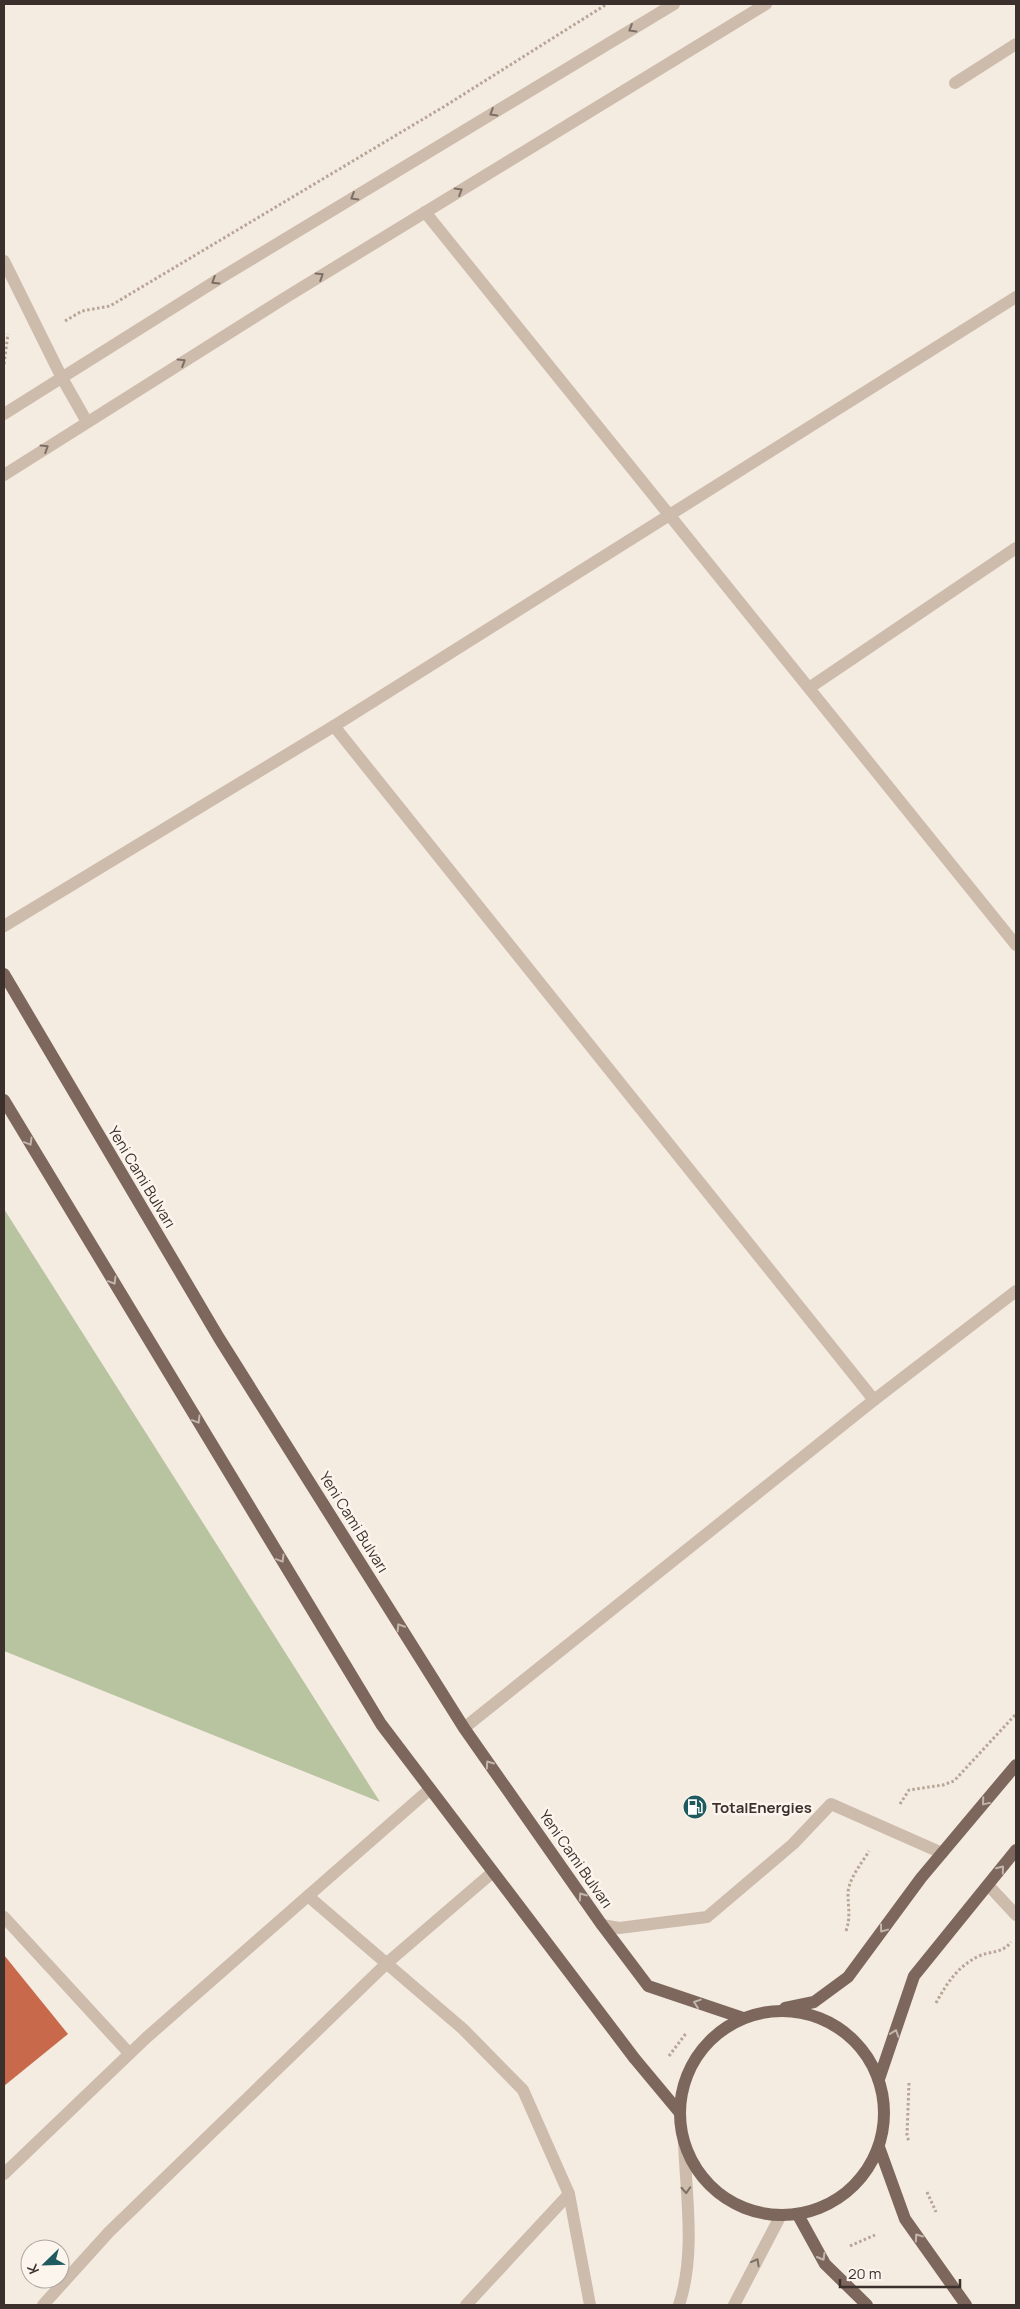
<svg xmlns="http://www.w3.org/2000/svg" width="1020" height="2309" viewBox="0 0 1020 2309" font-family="Manrope,sans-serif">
  <rect width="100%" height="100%" fill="#f4ebe1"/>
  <!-- green -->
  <path fill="#b8c4a0" d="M 4,1209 L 380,1802 L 4,1651 Z"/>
  <!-- building -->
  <path fill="#c8694b" d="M 4,1955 L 68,2034 L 4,2086 Z"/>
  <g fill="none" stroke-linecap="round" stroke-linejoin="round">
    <!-- path -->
    <g stroke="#b9a596" stroke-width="3" stroke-dasharray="2.5 2.5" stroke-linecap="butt">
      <path d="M 65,321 L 82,311 L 110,306 L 445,106 L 607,4"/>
      <path d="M 4,364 L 8,334"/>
      <path d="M 900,1804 L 909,1790 L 943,1785 L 954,1781 L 1016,1714"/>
      <path d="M 846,1931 C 851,1916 848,1908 848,1893 C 849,1878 862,1863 869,1851"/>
      <path d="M 936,2003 C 947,1983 958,1966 979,1956 C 991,1951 1003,1953 1011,1942"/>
      <path d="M 669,2056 L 687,2032"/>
      <path d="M 909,2083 L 907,2135 L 909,2142"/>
      <path d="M 927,2192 L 936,2212"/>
      <path d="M 850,2246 L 875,2235"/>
    </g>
    <!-- minor -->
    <g stroke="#cdbbac" stroke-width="12">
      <path d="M 955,83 L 1016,44"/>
      <path d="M 425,212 L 1016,945"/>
      <path d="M 4,261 L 62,378 L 87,422"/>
      <path d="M 4,414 L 222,277 L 674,4"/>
      <path d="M 4,475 L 288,296 L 766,4"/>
      <path d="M 809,688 L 1016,548"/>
      <path d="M 334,726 L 874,1400"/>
      <path d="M 4,926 L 334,726 L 1016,297"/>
      <path d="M 464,1728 L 874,1400 L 1016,1291"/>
      <path d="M 988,1885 L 1016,1915"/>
      <path d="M 308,1896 L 463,2029 L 523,2090 L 569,2194 L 590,2305"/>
      <path d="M 4,1917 L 129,2053"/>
      <path d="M 602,1925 L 619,1928 L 707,1917 L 793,1844 L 831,1804 L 942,1853"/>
      <path d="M 4,2174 L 146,2038 L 430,1789"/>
      <path d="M 43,2305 L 109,2232 L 387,1963 L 493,1872"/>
      <path d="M 466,2305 L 569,2194"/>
      <path d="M 679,2305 C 696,2254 686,2195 684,2142"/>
      <path d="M 734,2305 L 781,2215"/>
    </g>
    <!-- major -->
    <g stroke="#7d675c" stroke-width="12">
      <path d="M 4,974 L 219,1338 L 464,1728 L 602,1925 L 648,1986 L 743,2018"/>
      <path d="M 4,1100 L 381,1724 L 635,2059 L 680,2113"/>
      <path d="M 785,2008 L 814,2002 L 848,1977 L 921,1878 L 1016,1765"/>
      <circle cx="782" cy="2113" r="102"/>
      <path d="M 879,2079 L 914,1976 L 1016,1850"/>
      <path d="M 879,2147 L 905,2219 L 966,2305"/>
      <path d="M 798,2215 L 825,2264 L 867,2305"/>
    </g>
  </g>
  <!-- one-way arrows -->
  <defs><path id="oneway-chevron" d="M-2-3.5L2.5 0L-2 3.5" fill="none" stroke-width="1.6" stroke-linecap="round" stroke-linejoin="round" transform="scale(1.25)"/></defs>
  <g stroke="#7d6f65">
    <use href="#oneway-chevron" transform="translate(632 29) rotate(149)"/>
    <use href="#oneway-chevron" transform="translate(493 113) rotate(149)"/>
    <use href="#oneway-chevron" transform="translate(459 191) rotate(-31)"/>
    <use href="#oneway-chevron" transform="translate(354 197) rotate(149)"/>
    <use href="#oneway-chevron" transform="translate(320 276) rotate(-32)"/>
    <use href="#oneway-chevron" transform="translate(215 281) rotate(148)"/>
    <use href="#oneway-chevron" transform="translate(182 362) rotate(-32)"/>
    <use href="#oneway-chevron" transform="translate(45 448) rotate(-32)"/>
    <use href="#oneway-chevron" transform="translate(686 2190) rotate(87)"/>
    <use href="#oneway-chevron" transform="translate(756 2262) rotate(-61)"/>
  </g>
  <g stroke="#c2b5ac">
    <use href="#oneway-chevron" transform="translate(29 1142) rotate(59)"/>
    <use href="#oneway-chevron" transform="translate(113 1281) rotate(59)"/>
    <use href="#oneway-chevron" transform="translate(197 1420) rotate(59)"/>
    <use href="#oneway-chevron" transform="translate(281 1559) rotate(59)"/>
    <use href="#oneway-chevron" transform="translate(400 1627) rotate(-122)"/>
    <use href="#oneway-chevron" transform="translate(489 1764) rotate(-125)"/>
    <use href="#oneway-chevron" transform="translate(985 1802) rotate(130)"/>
    <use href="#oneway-chevron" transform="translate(1001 1869) rotate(-51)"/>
    <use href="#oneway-chevron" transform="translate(582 1896) rotate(-125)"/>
    <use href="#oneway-chevron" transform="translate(883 1929) rotate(127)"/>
    <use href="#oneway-chevron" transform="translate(697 2003) rotate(-161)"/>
    <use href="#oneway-chevron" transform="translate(895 2033) rotate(-71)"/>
    <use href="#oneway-chevron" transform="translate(918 2237) rotate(-125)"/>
    <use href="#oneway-chevron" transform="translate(822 2257) rotate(60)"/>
  </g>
  <!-- icons -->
  <defs>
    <symbol id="fuel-disc" viewBox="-11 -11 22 22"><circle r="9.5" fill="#1f5a5e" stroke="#fbf5ee"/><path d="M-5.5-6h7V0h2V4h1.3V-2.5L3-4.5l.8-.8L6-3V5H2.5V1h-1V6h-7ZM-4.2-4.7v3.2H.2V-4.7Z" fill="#fff"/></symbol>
  </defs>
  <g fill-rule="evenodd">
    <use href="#fuel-disc" x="681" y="1793" width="28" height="28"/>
  </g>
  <g text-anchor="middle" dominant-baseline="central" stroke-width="5" stroke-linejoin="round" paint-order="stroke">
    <!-- street labels -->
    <g font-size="15" fill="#3b302b" stroke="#fbf5ee">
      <text transform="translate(142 1177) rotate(59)">Yeni Cami Bulvarı</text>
      <text transform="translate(354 1522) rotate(58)">Yeni Cami Bulvarı</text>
      <text transform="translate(576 1859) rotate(55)">Yeni Cami Bulvarı</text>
    </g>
    <!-- poi labels -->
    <g font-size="15" font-weight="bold" fill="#3b302b" stroke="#fbf5ee" text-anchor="start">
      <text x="712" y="1807">TotalEnergies</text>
    </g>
  </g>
  <!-- border -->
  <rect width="1020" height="2309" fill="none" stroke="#3b302b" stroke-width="10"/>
  <!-- north arrow -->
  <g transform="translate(45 2264) rotate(247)"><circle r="24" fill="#fbf5ee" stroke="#aea6a0"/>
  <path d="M0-4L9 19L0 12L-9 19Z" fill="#1f5a5e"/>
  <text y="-8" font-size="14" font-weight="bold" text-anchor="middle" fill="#3b302b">K</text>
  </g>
  <!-- scale -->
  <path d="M840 2279v8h120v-8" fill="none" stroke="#3b302b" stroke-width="2.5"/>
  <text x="848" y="2279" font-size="15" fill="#3b302b" stroke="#fbf5ee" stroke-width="4" paint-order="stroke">20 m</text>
</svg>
